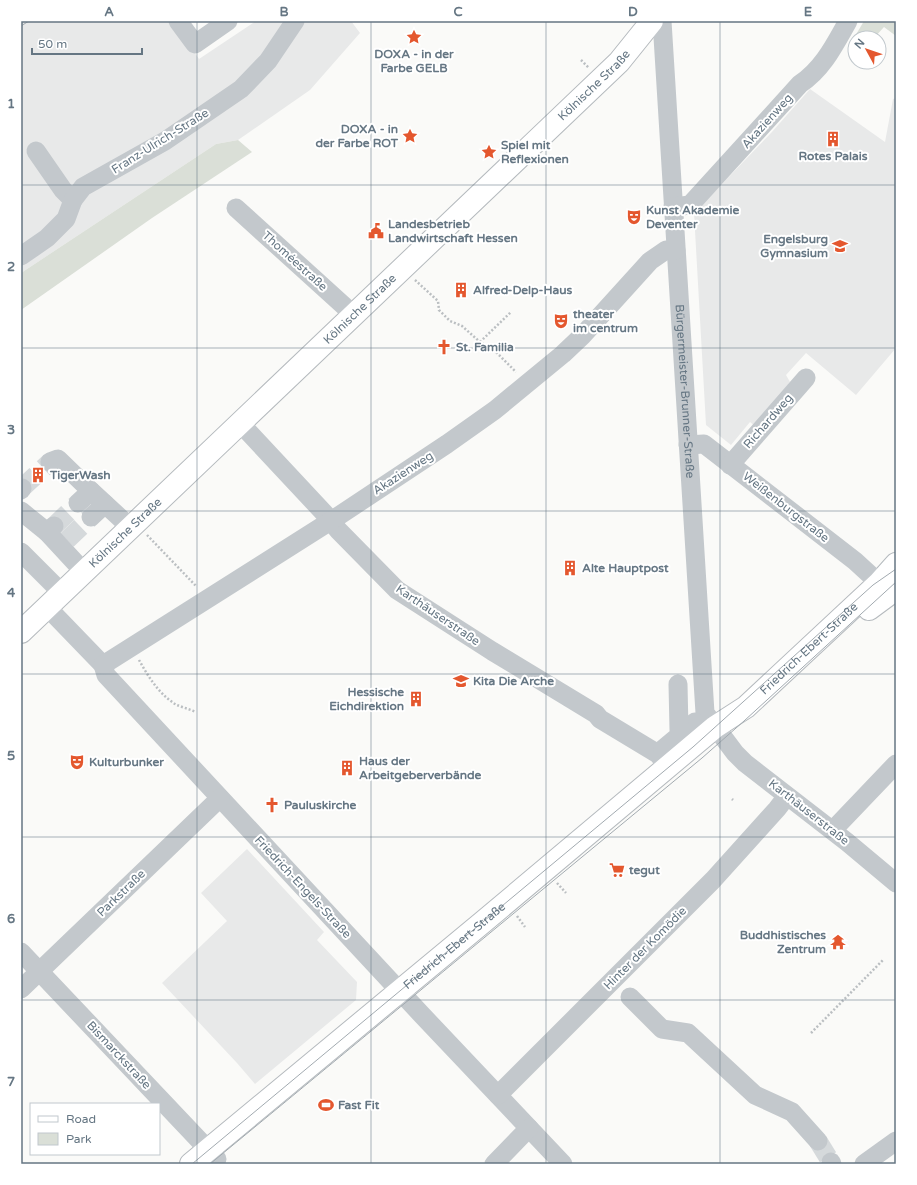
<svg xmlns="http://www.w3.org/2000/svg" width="917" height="1185" viewBox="0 0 917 1185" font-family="'Varela Round',sans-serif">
  <rect width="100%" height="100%" fill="#fafaf8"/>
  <!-- built -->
  <g fill="#e8e9e9">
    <path d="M 21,21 L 173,21 L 199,59 L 256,21 L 351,21 L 360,33 L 310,90 L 238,140 L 216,144 L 21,273 Z"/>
    <path d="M 810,89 L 885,142 L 893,99 L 896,98 L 896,348 L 856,395 L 806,353 L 786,375 L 790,382 L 756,427 L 750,422 L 731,445 L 706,425 L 694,213 L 771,133 Z"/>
    <path d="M 247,849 L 324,932 L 317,940 L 357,982 L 356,1000 L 255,1084 L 237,1063 L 162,983 L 227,921 L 201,893 Z"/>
  </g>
  <!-- green -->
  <g fill="#dadfd7">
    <path d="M 864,21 L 896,21 L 896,36 L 884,27 L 874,38 L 855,38 L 855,45 L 851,43 Z"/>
    <path d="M 238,140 L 252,152 L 152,218 L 21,310 L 21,273 L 216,144 Z"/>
  </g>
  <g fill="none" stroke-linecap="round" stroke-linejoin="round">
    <!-- minor-tunnel -->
    <g stroke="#d5d9db" stroke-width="19" stroke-dasharray="19 10" stroke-linecap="butt">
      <path d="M 22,488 L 50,462"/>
      <path d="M 54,526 L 78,503"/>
      <path d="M 67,540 L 91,517"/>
      <path d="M 818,1141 L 831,1162"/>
    </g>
    <defs>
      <g id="major">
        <path d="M 869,609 L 896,589"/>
        <path id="s2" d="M 21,632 L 619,62 L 652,21"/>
        <path id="s3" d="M 191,1164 L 483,922 L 715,727 L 746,707 L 879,583 L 896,564"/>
      </g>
    </defs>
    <!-- major casing -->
    <use href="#major" stroke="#b5babe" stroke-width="24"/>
    <!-- path -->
    <g stroke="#bbbfc2" stroke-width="2.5" stroke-dasharray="2 2" stroke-linecap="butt">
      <path d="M 581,60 L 589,68"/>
      <path d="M 415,280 L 438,301 L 439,310 L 450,321 L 462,326 L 480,342 L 495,351 L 516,372"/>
      <path d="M 480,342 L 511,312"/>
      <path d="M 147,535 L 196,586"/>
      <path d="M 139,660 C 148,676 158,693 175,704 C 181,707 189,709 196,712"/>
      <path d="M 732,799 L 733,800"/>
      <path d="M 557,883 L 566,893"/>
      <path d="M 517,916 L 525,927"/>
      <path d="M 811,1033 L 884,959"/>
    </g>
    <!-- minor -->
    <g stroke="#c3c8cc" stroke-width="19">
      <path d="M 178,21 L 195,44 L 228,21"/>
      <path id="s1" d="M 662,21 L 705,713 L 735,753 L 745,763 L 847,842 L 896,883"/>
      <path d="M 36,151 L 63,190 L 73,200"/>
      <path d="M 673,207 L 690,205 L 800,84 C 823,69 835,44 848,21"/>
      <path d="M 236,208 L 354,315"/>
      <path d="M 21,256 L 47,238 L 66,219 L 73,200 L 83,187 L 165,141 L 241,89 L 268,61 L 295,21"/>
      <path d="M 240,423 L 325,514 L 338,530 L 397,590 L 492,651 L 596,714 L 600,719 L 658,754 L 668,767"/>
      <path d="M 688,445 L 704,444 L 855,561 L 879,583"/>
      <path d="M 50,462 L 58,459 L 91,491"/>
      <path d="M 730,465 L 806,378"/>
      <path d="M 21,490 L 22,488"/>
      <path d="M 78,503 L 91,491 L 130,527"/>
      <path d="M 21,511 L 47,532"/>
      <path d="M 91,517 L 105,504"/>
      <path d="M 54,526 L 47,532 L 84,572"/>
      <path d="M 21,552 L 62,593"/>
      <path d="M 47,607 L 103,665 L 106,675 L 421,1014 L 563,1164"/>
      <path d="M 103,665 L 340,515 L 447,444 L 495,410 L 563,354 L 582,336 L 650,261 L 666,250 L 676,250"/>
      <path d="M 687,741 L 681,734 L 695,722"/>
      <path d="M 663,749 L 681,734 L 679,730 L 678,684"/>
      <path d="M 833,830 L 896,764"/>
      <path d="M 21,952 L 217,1159"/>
      <path d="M 21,989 L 220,798"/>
      <path d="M 630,997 L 662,1029 L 688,1033 L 755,1095 L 792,1112 L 818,1141"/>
      <path d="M 498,1095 L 713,880 L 777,809 L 787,796"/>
      <path d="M 831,1162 L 832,1164"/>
      <path d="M 494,1164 L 529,1128"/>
      <path d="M 864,1164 L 896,1141"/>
    </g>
    <!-- major -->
    <use href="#major" stroke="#fff" stroke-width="22"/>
    <!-- tram -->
    <g stroke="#a2aab0" stroke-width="1">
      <path d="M 21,26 L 29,21"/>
      <path d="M 192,1164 L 693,747 L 873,585 L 896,569"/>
      <path d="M 210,1164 L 702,758 L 744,721 L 896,582"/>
    </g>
  </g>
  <!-- grid -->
  <path fill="none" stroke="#657683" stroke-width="1" stroke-opacity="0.55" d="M 197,21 L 197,1164M 371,21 L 371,1164M 546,21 L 546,1164M 720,21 L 720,1164M 21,185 L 896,185M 21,348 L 896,348M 21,511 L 896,511M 21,674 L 896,674M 21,837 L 896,837M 21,1000 L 896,1000"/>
  <!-- icons -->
  <defs>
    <symbol id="sight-bare" viewBox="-9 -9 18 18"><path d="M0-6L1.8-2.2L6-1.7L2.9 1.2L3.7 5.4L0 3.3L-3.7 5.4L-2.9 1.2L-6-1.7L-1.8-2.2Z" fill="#e4572e" stroke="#fff" stroke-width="2.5" paint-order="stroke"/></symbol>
    <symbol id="building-bare" viewBox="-9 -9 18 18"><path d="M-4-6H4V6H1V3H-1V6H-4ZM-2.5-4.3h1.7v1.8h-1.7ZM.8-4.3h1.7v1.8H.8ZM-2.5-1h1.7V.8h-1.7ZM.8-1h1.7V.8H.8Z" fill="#e4572e" stroke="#fff" stroke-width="2.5" paint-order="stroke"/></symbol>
    <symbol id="theatre-bare" viewBox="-9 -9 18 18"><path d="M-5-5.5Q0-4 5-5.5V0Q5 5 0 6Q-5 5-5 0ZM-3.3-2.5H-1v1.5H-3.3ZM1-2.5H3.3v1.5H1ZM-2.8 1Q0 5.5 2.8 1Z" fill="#e4572e" stroke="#fff" stroke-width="2.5" paint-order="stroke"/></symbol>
    <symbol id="civic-bare" viewBox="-9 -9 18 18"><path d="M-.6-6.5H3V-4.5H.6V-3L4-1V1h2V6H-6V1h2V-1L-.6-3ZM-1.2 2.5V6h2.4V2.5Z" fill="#e4572e" stroke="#fff" stroke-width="2.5" paint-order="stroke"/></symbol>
    <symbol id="school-bare" viewBox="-9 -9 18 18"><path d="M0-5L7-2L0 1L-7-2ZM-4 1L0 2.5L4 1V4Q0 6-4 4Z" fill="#e4572e" stroke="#fff" stroke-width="2.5" paint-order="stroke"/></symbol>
    <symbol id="church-bare" viewBox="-9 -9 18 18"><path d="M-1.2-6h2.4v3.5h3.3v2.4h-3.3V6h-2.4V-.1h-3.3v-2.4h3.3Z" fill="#e4572e" stroke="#fff" stroke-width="2.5" paint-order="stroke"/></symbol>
    <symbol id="supermarket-bare" viewBox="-9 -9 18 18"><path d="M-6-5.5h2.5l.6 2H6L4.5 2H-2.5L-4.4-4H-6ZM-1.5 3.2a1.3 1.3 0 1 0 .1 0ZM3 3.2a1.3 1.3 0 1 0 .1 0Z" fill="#e4572e" stroke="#fff" stroke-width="2.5" paint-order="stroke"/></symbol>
    <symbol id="temple-bare" viewBox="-9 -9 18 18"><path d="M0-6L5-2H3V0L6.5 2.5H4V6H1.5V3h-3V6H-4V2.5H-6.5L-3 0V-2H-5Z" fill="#e4572e" stroke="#fff" stroke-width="2.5" paint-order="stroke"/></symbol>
    <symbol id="stadium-bare" viewBox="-9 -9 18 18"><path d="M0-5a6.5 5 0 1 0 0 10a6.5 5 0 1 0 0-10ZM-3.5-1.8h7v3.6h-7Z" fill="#e4572e" stroke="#fff" stroke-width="2.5" paint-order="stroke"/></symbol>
  </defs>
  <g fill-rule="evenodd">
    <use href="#sight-bare" x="403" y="26" width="22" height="22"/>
    <use href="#sight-bare" x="399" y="125" width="22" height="22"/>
    <use href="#building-bare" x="822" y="128" width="22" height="22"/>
    <use href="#sight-bare" x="478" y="141" width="22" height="22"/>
    <use href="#theatre-bare" x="623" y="206" width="22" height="22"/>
    <use href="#civic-bare" x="365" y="220" width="22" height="22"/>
    <use href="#school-bare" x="829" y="235" width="22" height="22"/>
    <use href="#building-bare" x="450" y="279" width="22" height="22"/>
    <use href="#theatre-bare" x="550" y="310" width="22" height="22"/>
    <use href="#church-bare" x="433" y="336" width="22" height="22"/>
    <use href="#building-bare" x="27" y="464" width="22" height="22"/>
    <use href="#building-bare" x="559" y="557" width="22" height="22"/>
    <use href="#school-bare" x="450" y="670" width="22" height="22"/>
    <use href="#building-bare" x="405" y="688" width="22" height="22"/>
    <use href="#theatre-bare" x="66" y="751" width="22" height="22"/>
    <use href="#building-bare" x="336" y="757" width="22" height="22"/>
    <use href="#church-bare" x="261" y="794" width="22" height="22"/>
    <use href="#supermarket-bare" x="606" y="859" width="22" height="22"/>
    <use href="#temple-bare" x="827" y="931" width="22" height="22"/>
    <use href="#stadium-bare" x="315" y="1094" width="22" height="22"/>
  </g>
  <g text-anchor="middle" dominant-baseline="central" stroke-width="4" stroke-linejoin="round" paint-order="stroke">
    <!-- poi labels -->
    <g font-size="12" font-weight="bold" fill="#657683" stroke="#fff" text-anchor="start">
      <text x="414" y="54" text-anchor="middle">DOXA - in der<tspan x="414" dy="14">Farbe GELB</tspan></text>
      <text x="398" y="129" text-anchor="end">DOXA - in<tspan x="398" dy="14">der Farbe ROT</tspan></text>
      <text x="501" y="145">Spiel mit<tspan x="501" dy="14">Reflexionen</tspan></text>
      <text x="833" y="156" text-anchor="middle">Rotes Palais</text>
      <text x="646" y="210">Kunst Akademie<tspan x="646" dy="14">Deventer</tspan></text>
      <text x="388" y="224">Landesbetrieb<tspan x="388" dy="14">Landwirtschaft Hessen</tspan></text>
      <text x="828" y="239" text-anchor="end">Engelsburg<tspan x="828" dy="14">Gymnasium</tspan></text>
      <text x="473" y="290">Alfred-Delp-Haus</text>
      <text x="573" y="314">theater<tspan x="573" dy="14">im centrum</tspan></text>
      <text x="456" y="347">St. Familia</text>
      <text x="50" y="475">TigerWash</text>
      <text x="582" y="568">Alte Hauptpost</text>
      <text x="473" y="681">Kita Die Arche</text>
      <text x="404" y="692" text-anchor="end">Hessische<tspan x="404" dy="14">Eichdirektion</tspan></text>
      <text x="359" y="761">Haus der<tspan x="359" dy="14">Arbeitgeberverbände</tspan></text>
      <text x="89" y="762">Kulturbunker</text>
      <text x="284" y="805">Pauluskirche</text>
      <text x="629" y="870">tegut</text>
      <text x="826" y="935" text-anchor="end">Buddhistisches<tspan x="826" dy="14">Zentrum</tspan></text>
      <text x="338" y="1105">Fast Fit</text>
    </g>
    <!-- street labels -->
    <g font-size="12" fill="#657683" stroke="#fff">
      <text stroke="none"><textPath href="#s2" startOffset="792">Kölnische Straße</textPath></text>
      <text transform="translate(767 121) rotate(-48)">Akazienweg</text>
      <text transform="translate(160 141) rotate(-32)">Franz-Ulrich-Straße</text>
      <text transform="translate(295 261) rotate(42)">Thoméestraße</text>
      <text stroke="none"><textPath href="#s2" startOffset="468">Kölnische Straße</textPath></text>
      <text stroke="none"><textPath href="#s1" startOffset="371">Bürgermeister-Brunner-Straße</textPath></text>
      <text transform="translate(768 421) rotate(-49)">Richardweg</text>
      <text transform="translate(403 473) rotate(-33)">Akazienweg</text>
      <text transform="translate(786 507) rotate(38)">Weißenburgstraße</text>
      <text stroke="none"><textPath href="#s2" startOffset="144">Kölnische Straße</textPath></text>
      <text transform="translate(438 615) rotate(34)">Karthäuserstraße</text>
      <text stroke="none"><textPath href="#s3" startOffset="805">Friedrich-Ebert-Straße</textPath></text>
      <text transform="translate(809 812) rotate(38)">Karthäuserstraße</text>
      <text transform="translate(303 887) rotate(47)">Friedrich-Engels-Straße</text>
      <text transform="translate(121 893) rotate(-44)">Parkstraße</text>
      <text stroke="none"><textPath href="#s3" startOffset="342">Friedrich-Ebert-Straße</textPath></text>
      <text transform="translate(645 948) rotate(-45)">Hinter der Komödie</text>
      <text transform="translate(119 1055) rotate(47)">Bismarckstraße</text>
    </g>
  </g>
  <!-- border -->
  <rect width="917" height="1185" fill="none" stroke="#ffffff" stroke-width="44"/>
  <!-- legend -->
  <rect x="30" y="1103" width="130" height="52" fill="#ffffff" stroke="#c1c8cd"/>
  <rect x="38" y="1116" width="20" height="6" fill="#ffffff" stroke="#c1c8cd"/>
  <text x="66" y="1123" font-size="12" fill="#657683">Road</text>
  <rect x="38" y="1133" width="20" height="12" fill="#dadfd7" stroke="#c1c8cd"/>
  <text x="66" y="1143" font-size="12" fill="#657683">Park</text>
  <!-- north arrow -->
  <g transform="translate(867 50) rotate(310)"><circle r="19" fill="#ffffff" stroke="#c1c8cd"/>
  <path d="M0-3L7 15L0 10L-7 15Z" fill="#e4572e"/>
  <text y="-6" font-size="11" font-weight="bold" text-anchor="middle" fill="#657683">N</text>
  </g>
  <!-- scale -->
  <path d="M32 48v6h110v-6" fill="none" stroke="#657683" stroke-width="2"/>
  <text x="38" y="48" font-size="12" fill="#657683" stroke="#ffffff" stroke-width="3" paint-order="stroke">50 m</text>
  <rect x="22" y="22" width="873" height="1141" fill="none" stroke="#657683" stroke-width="1.5"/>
  <g font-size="13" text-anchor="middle" font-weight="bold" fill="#657683">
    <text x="109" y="16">A</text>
    <text x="284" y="16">B</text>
    <text x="458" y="16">C</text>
    <text x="633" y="16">D</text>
    <text x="808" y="16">E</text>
    <text x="11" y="108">1</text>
    <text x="11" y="271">2</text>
    <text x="11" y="434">3</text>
    <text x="11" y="597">4</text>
    <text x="11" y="760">5</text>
    <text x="11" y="923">6</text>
    <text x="11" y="1086">7</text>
  </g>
</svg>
